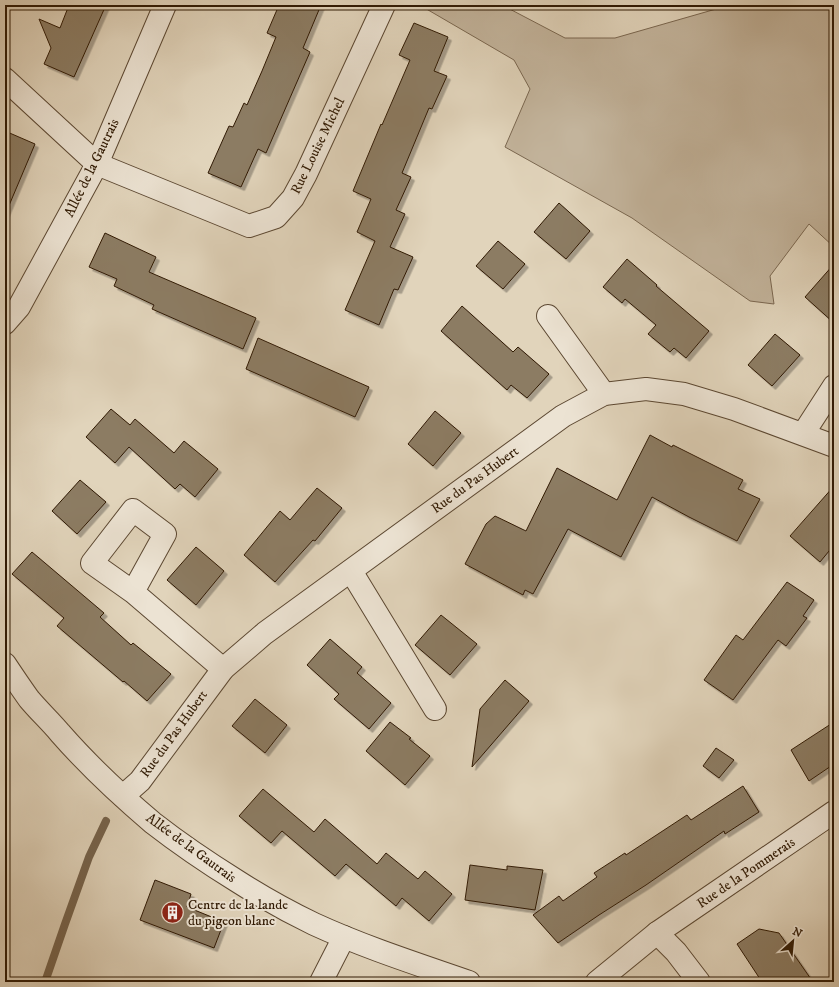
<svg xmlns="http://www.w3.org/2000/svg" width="839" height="987" viewBox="0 0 839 987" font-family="'IM FELL DW Pica',serif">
  <defs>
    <filter id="shadow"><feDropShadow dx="3.5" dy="3.5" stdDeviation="0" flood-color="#0004"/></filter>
  </defs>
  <rect width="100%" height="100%" fill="#e1d4bb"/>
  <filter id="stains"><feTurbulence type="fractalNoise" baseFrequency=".005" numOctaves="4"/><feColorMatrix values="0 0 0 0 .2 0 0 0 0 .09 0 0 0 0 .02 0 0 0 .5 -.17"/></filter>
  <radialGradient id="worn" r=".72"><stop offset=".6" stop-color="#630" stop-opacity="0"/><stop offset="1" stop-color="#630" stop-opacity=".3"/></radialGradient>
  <!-- green -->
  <path fill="#c3b49c" stroke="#7a6750" d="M 425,5 L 502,5 L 565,38 L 615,38 L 730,5 L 834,5 L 834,189 L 830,195 L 834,198 L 834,247 L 809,224 L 770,276 L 774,304 L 750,301 L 632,218 L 505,147 L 530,89 L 514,60 L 423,7 Z"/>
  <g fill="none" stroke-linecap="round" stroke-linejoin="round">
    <!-- stream -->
    <path stroke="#76644d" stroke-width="8" d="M 45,982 L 65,924 L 89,857 L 106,821"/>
  </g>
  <!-- building -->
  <g fill="#8c7b63" stroke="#301a04" filter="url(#shadow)">
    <path d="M 69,5 L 106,5 L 74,77 L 44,64 L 51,48 L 39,19 L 60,28 Z"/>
    <path d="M 279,5 L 321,5 L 303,48 L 310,52 L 266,153 L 258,149 L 241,187 L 208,173 L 229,126 L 233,127 L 244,103 L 247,105 L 262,71 L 276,37 L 267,33 Z"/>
    <path d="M 414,23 L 448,37 L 434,71 L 447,76 L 432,109 L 429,108 L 402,173 L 411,177 L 396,210 L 405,214 L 390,247 L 413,257 L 398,290 L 394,289 L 379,325 L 345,310 L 375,241 L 357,232 L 371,199 L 353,191 L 381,124 L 382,125 L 410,60 L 399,55 Z"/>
    <path d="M 5,131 L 35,144 L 5,215 Z"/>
    <path d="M 559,203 L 590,231 L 566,259 L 534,232 Z"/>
    <path d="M 105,233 L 156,257 L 149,272 L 256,318 L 243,349 L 152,309 L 154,305 L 114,286 L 117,279 L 89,267 Z"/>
    <path d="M 498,241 L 525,264 L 503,289 L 476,266 Z"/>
    <path d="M 627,259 L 657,285 L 656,286 L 709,331 L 686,358 L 674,348 L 670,352 L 648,334 L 656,325 L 625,299 L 622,303 L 603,287 Z"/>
    <path d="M 834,264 L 834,323 L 805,297 Z"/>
    <path d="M 462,306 L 513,352 L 518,347 L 549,374 L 527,398 L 511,385 L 507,390 L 441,331 Z"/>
    <path d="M 775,334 L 800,355 L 772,386 L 748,365 Z"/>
    <path d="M 258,338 L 369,387 L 355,417 L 246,369 Z"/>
    <path d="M 111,409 L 130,425 L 135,419 L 174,453 L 184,441 L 218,469 L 195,497 L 180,484 L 175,489 L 129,447 L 115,463 L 86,437 Z"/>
    <path d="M 435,411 L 461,433 L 433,466 L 408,444 Z"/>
    <path d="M 650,435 L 672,447 L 673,445 L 743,480 L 738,489 L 760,499 L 737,541 L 689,517 L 652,497 L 621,557 L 568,529 L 533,594 L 525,590 L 523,595 L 465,564 L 486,524 L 495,516 L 526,531 L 557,468 L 617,500 Z"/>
    <path d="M 80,480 L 106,502 L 77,534 L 52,511 Z"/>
    <path d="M 834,486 L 834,545 L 820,562 L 790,536 Z"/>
    <path d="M 317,488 L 342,508 L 315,541 L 313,540 L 275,582 L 244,555 L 280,511 L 290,520 Z"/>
    <path d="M 196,547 L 224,571 L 196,605 L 167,580 Z"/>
    <path d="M 32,552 L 104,613 L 100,617 L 131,645 L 133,643 L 171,674 L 147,701 L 124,681 L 123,682 L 57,626 L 64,618 L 12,574 Z"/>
    <path d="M 787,582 L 814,600 L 803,616 L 807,618 L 786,646 L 778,640 L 733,700 L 704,680 L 736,635 L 743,640 Z"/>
    <path d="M 441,615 L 477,644 L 450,675 L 415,645 Z"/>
    <path d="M 330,639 L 362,667 L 357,673 L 391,703 L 369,729 L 334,699 L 339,694 L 307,665 Z"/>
    <path d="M 505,680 L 529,701 L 472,767 L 480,709 Z"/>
    <path d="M 255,699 L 287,725 L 265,753 L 232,726 Z"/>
    <path d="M 390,722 L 411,738 L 409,739 L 430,756 L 405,785 L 366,751 Z"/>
    <path d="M 834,722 L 834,764 L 809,781 L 791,750 Z"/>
    <path d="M 716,748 L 734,760 L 719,778 L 703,766 Z"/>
    <path d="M 743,786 L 759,812 L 725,834 L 724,831 L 646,885 L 599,915 L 558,943 L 533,915 L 559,896 L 563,901 L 597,877 L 594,873 L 625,853 L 626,855 L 687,815 L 691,820 Z"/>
    <path d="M 263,789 L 314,832 L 325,819 L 377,864 L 386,853 L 418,879 L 425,871 L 452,894 L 429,921 L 402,898 L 396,906 L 346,864 L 335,876 L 282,831 L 271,843 L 239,816 Z"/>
    <path d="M 470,865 L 507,870 L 507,866 L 543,870 L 535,910 L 465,900 Z"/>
    <path d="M 155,880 L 191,894 L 187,907 L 224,922 L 214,948 L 140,920 Z"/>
    <path d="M 759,929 L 779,933 L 813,982 L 762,982 L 737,944 Z"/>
  </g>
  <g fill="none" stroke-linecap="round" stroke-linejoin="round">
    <defs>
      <g id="minor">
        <path d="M 5,79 L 97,164 L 249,226 L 276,217 L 293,198 L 306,174 L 384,5"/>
        <path d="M 548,316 L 604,394"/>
        <path d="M 5,323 L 19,307 L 97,164 L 165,5"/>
        <path d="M 803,434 L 834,386"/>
        <path d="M 351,571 L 435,709"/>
        <path d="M 133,592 L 165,534 L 133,510 L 92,563 L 133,592 L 223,669"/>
        <path d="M 5,664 C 13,676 21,688 29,699 C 39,711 50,721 60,733 C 88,765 120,795 153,823 C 180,844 208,863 237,881 C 262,897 287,911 314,924 C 364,947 417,964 469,982"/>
        <path d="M 123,796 L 140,781 L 223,669 L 265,633 L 563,416 L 604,394 L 646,389 L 684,394 L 734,409 L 834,446"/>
        <path d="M 657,933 L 676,952 L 699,982"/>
        <path d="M 321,982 L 344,937"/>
        <path d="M 597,982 L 657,933 L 834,812"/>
      </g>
    </defs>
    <!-- minor casing -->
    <use href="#minor" stroke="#5c4832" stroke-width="24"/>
    <!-- minor -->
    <use href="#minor" stroke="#ece3d3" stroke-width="22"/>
  </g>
  <!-- icons -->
  <defs>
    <symbol id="building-disc" viewBox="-11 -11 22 22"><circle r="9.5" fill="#8f2418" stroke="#ece3d3"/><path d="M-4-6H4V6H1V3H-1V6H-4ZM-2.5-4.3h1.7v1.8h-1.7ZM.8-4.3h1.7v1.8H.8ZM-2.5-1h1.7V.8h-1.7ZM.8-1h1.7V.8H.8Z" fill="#fff"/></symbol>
  </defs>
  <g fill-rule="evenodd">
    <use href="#building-disc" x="160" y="900" width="25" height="25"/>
  </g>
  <g text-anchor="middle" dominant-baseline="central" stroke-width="4" stroke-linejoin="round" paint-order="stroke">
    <!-- street labels -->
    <g font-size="14" fill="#301a04" stroke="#ece3d3">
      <text transform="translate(318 146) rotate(-64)">Rue Louise Michel</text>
      <text transform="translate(92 168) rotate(-64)">Allée de la Gautrais</text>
      <text transform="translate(475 480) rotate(-36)">Rue du Pas Hubert</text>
      <text transform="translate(174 734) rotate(-54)">Rue du Pas Hubert</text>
      <text transform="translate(191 848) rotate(36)">Allée de la Gautrais</text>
      <text transform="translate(746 873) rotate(-34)">Rue de la Pommerais</text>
    </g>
    <!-- poi labels -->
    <g font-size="14" fill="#301a04" stroke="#ece3d3" text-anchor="start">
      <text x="188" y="905">Centre de la lande<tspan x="188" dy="16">du pigeon blanc</tspan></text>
    </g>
  </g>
  <!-- margin -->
  <rect width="839" height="987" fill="none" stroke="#e1d4bb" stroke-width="20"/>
  <rect x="6" y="6" width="827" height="975" fill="none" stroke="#301a04" stroke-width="2"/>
  <rect x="10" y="10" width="819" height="967" fill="none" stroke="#301a04"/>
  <!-- north arrow -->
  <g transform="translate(793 941) rotate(27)" stroke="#ece3d3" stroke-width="3" paint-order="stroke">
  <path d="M0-3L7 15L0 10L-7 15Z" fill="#301a04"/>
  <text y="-6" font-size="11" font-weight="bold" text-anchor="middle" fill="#301a04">N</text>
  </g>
  <rect width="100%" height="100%" filter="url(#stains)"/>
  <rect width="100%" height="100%" fill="url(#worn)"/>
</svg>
